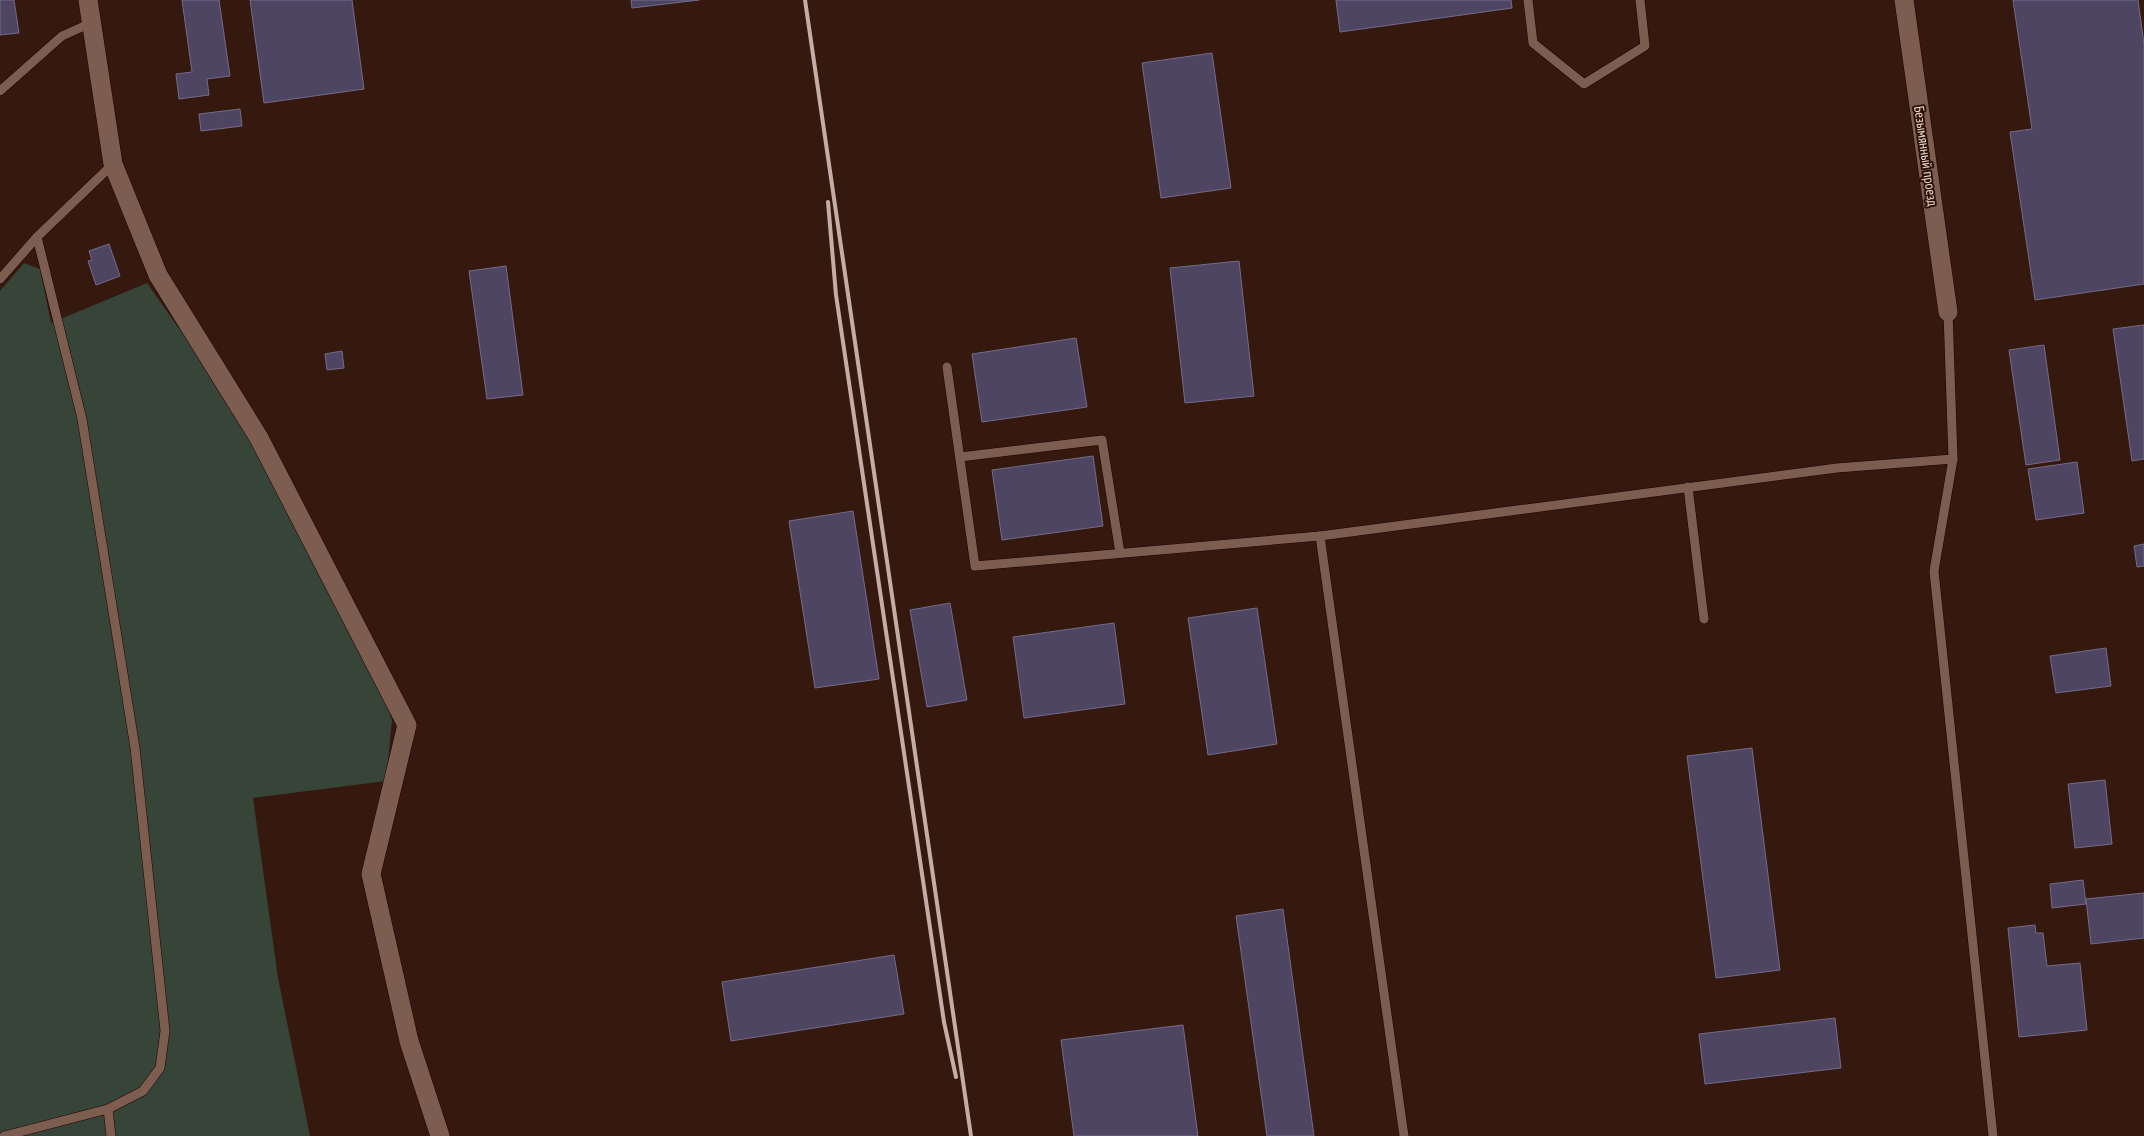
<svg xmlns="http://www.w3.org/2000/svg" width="2144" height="1136" viewBox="0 0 2144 1136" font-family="'PT Sans Narrow',sans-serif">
  <rect width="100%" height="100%" fill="#35190f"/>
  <!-- green -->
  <path fill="#374538" d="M 24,263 L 40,269 L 51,323 L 147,283 L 228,398 L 367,651 L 392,720 L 386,781 L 253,798 L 278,978 L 310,1136 L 0,1136 L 0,291 Z"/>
  <!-- building -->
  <g fill="#4e4562" stroke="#746b89">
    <path d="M 0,0 L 14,0 L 19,33 L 0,35 Z"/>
    <path d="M 182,0 L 219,0 L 230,76 L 207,79 L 209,95 L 179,99 L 176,74 L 192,72 Z"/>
    <path d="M 250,0 L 352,0 L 364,89 L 264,103 Z"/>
    <path d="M 631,0 L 699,0 L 632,8 Z"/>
    <path d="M 1336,0 L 1511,0 L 1512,8 L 1340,32 Z"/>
    <path d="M 2013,0 L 2138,0 L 2144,44 L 2144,284 L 2035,300 L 2010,132 L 2032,129 Z"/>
    <path d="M 1212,53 L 1231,188 L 1161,198 L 1142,63 Z"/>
    <path d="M 240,109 L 242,126 L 201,131 L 199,114 Z"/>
    <path d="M 109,244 L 120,276 L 96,285 L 88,261 L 92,260 L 89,251 Z"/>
    <path d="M 1239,261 L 1254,396 L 1185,403 L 1170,268 Z"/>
    <path d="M 506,266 L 523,395 L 487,399 L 469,271 Z"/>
    <path d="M 2144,325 L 2144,459 L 2132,461 L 2113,329 Z"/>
    <path d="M 1076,338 L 1087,407 L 982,422 L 972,354 Z"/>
    <path d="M 2044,345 L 2060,460 L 2026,465 L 2009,350 Z"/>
    <path d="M 342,351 L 344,368 L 327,370 L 325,354 Z"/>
    <path d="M 1093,456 L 1103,526 L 1002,540 L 992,470 Z"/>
    <path d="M 2077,462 L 2084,513 L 2036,520 L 2028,469 Z"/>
    <path d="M 853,511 L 879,679 L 815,688 L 789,521 Z"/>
    <path d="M 2144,544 L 2144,566 L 2137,567 L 2134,546 Z"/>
    <path d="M 950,603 L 967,700 L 927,707 L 910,610 Z"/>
    <path d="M 1257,608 L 1277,744 L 1208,755 L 1188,618 Z"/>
    <path d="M 1114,623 L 1125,704 L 1024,718 L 1013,637 Z"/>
    <path d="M 2106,648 L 2111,686 L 2056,693 L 2050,656 Z"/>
    <path d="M 1752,748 L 1780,970 L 1716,978 L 1687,756 Z"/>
    <path d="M 2105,780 L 2112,844 L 2075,848 L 2068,784 Z"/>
    <path d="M 2083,880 L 2086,904 L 2052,908 L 2050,884 Z"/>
    <path d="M 2144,893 L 2144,938 L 2091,944 L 2086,899 Z"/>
    <path d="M 1283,909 L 1314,1136 L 1267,1136 L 1236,916 Z"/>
    <path d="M 2035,925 L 2036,933 L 2043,933 L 2047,966 L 2080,963 L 2087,1030 L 2019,1037 L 2008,928 Z"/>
    <path d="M 894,955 L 904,1014 L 731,1041 L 722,982 Z"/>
    <path d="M 1835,1018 L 1841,1068 L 1705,1084 L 1699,1034 Z"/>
    <path d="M 1183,1025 L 1198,1136 L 1074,1136 L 1061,1040 Z"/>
  </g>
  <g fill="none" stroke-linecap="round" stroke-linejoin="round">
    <defs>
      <g id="service">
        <path d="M 1528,0 L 1533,43 L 1584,84 L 1645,46 L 1640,0"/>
        <path d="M 0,91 L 62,36 L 91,23"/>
        <path d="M 0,279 L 37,237 L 113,164"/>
        <path d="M 947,367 L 975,566 L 1320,536"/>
        <path d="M 960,457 L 1102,440 L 1120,553"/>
        <path d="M 1953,459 L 1934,571 L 1993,1136"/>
        <path d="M 1688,487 L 1704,619"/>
        <path d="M 108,1109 L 111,1136"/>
        <path d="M 4,1136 L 108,1109 L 143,1091 L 160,1068 L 165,1031 L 135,748 L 82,419 L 37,237"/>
        <path d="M 1404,1136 L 1320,536 L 1837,468 L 1953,459 L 1948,312"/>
      </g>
      <g id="minor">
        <path d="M 88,0 L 113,164 L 158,275 L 259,438 L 407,725 L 371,874 L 409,1041 L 440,1136"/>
        <path d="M 1904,0 L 1948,312"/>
      </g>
    </defs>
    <!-- service casing -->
    <use href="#service" stroke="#1b0400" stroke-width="10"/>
    <!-- minor casing -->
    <use href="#minor" stroke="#1b0400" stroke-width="20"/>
    <!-- service -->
    <use href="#service" stroke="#7e5d51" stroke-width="9"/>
    <!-- minor -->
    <use href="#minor" stroke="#7e5d51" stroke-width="19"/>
    <!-- rail -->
    <g stroke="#c3ada6" stroke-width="4">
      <path d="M 805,0 L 971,1136"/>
      <path d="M 828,202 L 836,295 L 944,1022 L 956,1077"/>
    </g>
  </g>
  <g text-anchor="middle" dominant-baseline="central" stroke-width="4" stroke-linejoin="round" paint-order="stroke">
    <!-- street labels -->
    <g font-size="14" fill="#ebd7d0" stroke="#2a1006">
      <text transform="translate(1926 156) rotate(82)">Безымянный проезд</text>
    </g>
  </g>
</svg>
